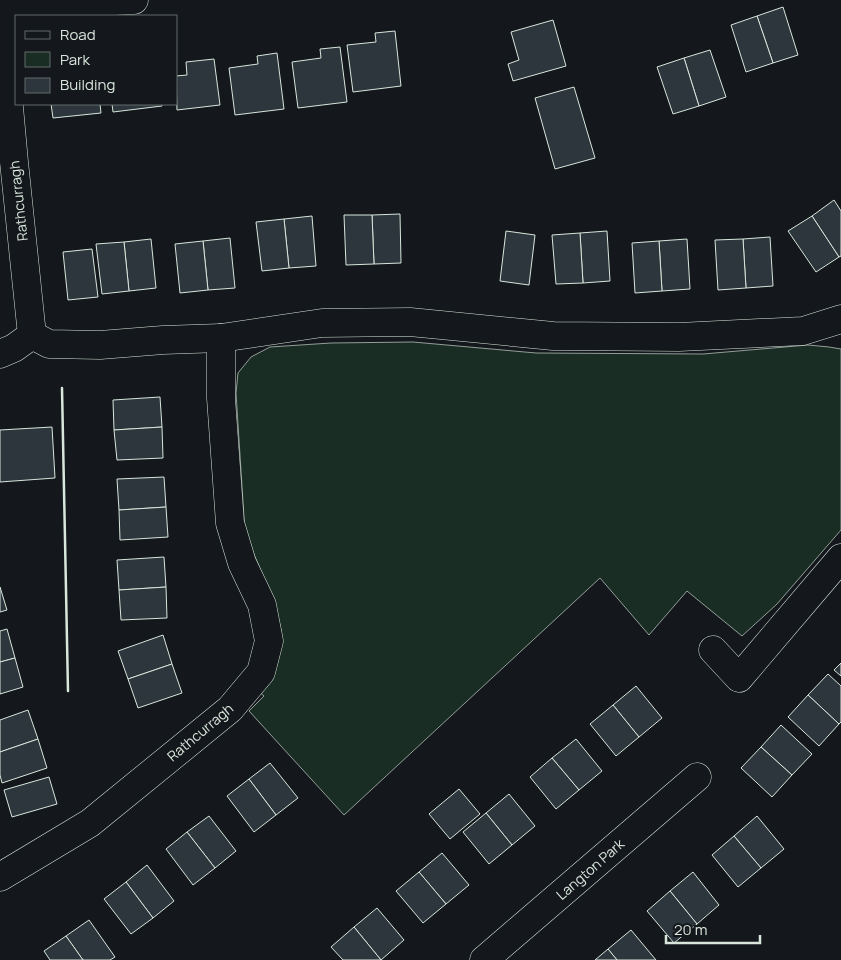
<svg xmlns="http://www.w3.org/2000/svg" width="841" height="960" viewBox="0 0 841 960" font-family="Manrope,sans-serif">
  <rect width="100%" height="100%" fill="#14181c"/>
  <!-- green -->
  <path fill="#1a2d24" stroke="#939e99" d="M 413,342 L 536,353 L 703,354 L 808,345 L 829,347 L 841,349 L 841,530 L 777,604 L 742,636 L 687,591 L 649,635 L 600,578 L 344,815 L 249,711 L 264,696 L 255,688 L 279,657 L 281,630 L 275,604 L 245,533 L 236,393 L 238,373 L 251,357 L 270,347 L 331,343 Z"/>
  <!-- building -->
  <g fill="#2c363c" stroke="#d8e6dc">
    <path d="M 783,7 L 798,55 L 773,63 L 757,16 Z"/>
    <path d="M 757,16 L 773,63 L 746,72 L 731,25 Z"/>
    <path d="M 553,20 L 566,66 L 513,81 L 508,64 L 519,60 L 511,32 Z"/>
    <path d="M 395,31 L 401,86 L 353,92 L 347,45 L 376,42 L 375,33 Z"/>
    <path d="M 340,47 L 347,102 L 298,108 L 292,62 L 321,58 L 320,49 Z"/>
    <path d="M 710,50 L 726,97 L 699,106 L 684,58 Z"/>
    <path d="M 277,53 L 284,109 L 235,115 L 229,68 L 258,64 L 257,56 Z"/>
    <path d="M 684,58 L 699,106 L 673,114 L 657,67 Z"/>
    <path d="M 214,59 L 220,105 L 177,110 L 176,76 L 187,75 L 186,62 Z"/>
    <path d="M 574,87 L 595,158 L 555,169 L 535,98 Z"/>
    <path d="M 51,104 L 100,104 L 101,113 L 53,118 Z"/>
    <path d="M 112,104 L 162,104 L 162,106 L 113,112 Z"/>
    <path d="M 834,200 L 841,211 L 841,256 L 839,257 L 812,216 Z"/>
    <path d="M 400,214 L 401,263 L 374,264 L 372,215 Z"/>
    <path d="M 344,215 L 372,215 L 374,264 L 346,265 Z"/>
    <path d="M 312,216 L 316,266 L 289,268 L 284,219 Z"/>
    <path d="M 812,216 L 839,257 L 816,272 L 788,231 Z"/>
    <path d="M 284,219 L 289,268 L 262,271 L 256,222 Z"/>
    <path d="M 506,231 L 535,235 L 529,285 L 500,281 Z"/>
    <path d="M 607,231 L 610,281 L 583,283 L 580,233 Z"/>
    <path d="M 580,233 L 583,283 L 556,284 L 552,235 Z"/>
    <path d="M 770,237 L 773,286 L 746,288 L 743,239 Z"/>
    <path d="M 230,238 L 235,288 L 208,290 L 203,241 Z"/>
    <path d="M 151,239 L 156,288 L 129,291 L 124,242 Z"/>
    <path d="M 687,239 L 690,289 L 662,291 L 659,241 Z"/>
    <path d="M 743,239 L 746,288 L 718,290 L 715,240 Z"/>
    <path d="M 203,241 L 208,290 L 180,293 L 175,244 Z"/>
    <path d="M 659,241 L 662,291 L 635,293 L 632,243 Z"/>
    <path d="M 124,242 L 129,291 L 102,294 L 96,244 Z"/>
    <path d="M 92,249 L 98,297 L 68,300 L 63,252 Z"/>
    <path d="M 160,397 L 162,427 L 114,430 L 113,400 Z"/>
    <path d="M 52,427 L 55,478 L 0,482 L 0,430 Z"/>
    <path d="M 162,427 L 163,458 L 117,460 L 114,430 Z"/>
    <path d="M 164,477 L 166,507 L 119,510 L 117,479 Z"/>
    <path d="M 166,507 L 168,537 L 120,540 L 119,510 Z"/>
    <path d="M 164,557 L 166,587 L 119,590 L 117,560 Z"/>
    <path d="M 0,587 L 7,610 L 0,612 Z"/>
    <path d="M 166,587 L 167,618 L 121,620 L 119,590 Z"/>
    <path d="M 7,629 L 15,658 L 0,662 L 0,631 Z"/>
    <path d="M 163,635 L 172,664 L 128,679 L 118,651 Z"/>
    <path d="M 15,658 L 23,687 L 0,694 L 0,662 Z"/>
    <path d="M 841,663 L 841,676 L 834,670 Z"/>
    <path d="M 172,664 L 182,693 L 138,708 L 128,679 Z"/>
    <path d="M 828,674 L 841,686 L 841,722 L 839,724 L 808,695 Z"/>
    <path d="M 636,686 L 662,718 L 639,737 L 613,705 Z"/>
    <path d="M 808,695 L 839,724 L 819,746 L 788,717 Z"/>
    <path d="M 613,705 L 639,737 L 616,756 L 590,724 Z"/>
    <path d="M 28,710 L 38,739 L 0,752 L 0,720 Z"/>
    <path d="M 781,725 L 812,754 L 792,775 L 761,747 Z"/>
    <path d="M 38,739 L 47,768 L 2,783 L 0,775 L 0,752 Z"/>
    <path d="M 576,739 L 602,771 L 579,790 L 552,758 Z"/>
    <path d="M 761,747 L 792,775 L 772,797 L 741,768 Z"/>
    <path d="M 552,758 L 579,790 L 556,809 L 530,777 Z"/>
    <path d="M 270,763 L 298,798 L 276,815 L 249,779 Z"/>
    <path d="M 49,777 L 57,804 L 12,817 L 4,790 Z"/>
    <path d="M 249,779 L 276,815 L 254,832 L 227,796 Z"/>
    <path d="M 459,789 L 480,814 L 450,839 L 429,814 Z"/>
    <path d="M 509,794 L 535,826 L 512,845 L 486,813 Z"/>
    <path d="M 486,813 L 512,845 L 489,864 L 463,832 Z"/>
    <path d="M 209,816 L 236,851 L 215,868 L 187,832 Z"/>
    <path d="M 757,816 L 784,849 L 761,868 L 734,836 Z"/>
    <path d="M 187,832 L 215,868 L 193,885 L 166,849 Z"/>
    <path d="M 734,836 L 761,868 L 738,887 L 712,855 Z"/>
    <path d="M 442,853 L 469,885 L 446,904 L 419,872 Z"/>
    <path d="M 147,865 L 174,901 L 153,918 L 126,882 Z"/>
    <path d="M 419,872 L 446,904 L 423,923 L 396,891 Z"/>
    <path d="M 693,872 L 719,905 L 697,924 L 670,891 Z"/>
    <path d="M 126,882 L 153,918 L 131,934 L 104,899 Z"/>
    <path d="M 670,891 L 697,924 L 674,943 L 647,911 Z"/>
    <path d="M 377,908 L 404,940 L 381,960 L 354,927 Z"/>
    <path d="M 89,920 L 115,957 L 110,960 L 83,960 L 66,936 Z"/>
    <path d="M 354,927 L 381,960 L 343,960 L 331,947 Z"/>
    <path d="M 631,930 L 656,960 L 617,960 L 608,949 Z"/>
    <path d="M 66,936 L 83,960 L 50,960 L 44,951 Z"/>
    <path d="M 608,949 L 617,960 L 595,960 Z"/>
  </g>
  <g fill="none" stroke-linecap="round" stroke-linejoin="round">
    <defs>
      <g id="street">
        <path d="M 0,7 L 134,0"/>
        <path d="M 32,335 L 49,344 L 100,345 L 163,340 L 221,338 L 322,323 L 410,322 L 553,336 L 679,337 L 803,331 L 841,319"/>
        <path d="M 0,354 L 14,348 L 32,335 L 14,162 L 7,85 L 3,0"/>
        <path d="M 713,650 L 739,678 L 841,558"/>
        <path d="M 0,877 L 90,823 L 230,709 L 261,672 L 269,641 L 262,605 L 242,563 L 230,523 L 221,398 L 221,338"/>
        <path d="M 484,960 L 697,777"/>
      </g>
    </defs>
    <!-- street casing -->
    <use href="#street" stroke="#d8e6dc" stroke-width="29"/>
    <!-- street -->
    <use href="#street" stroke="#14181c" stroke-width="28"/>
    <!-- wall -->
    <path stroke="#d8e6dc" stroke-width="2.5" d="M 62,388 L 68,691"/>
  </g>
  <g text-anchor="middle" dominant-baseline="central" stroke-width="4" stroke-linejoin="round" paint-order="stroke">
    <!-- street labels -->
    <g font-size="14" fill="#d8e6dc" stroke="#14181c">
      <text transform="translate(18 201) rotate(-96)">Rathcurragh</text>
      <text transform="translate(200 732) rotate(-40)">Rathcurragh</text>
      <text transform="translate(590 869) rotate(-41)">Langton Park</text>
    </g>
  </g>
  <!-- legend -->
  <rect x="15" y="15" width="162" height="90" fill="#14181c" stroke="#626a69"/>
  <rect x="25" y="31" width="25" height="8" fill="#14181c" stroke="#626a69"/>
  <text x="60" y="40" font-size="15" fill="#d8e6dc">Road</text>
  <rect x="25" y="52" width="25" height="15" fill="#1a2d24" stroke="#626a69"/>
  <text x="60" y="65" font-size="15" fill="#d8e6dc">Park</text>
  <rect x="25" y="78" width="25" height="15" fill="#2c363c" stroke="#626a69"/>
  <text x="60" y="90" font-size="15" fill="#d8e6dc">Building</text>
  <!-- scale -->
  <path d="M666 935v8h94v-8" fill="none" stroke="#d8e6dc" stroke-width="2.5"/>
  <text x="674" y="935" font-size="15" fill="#d8e6dc" stroke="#14181c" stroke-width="4" paint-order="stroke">20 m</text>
</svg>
